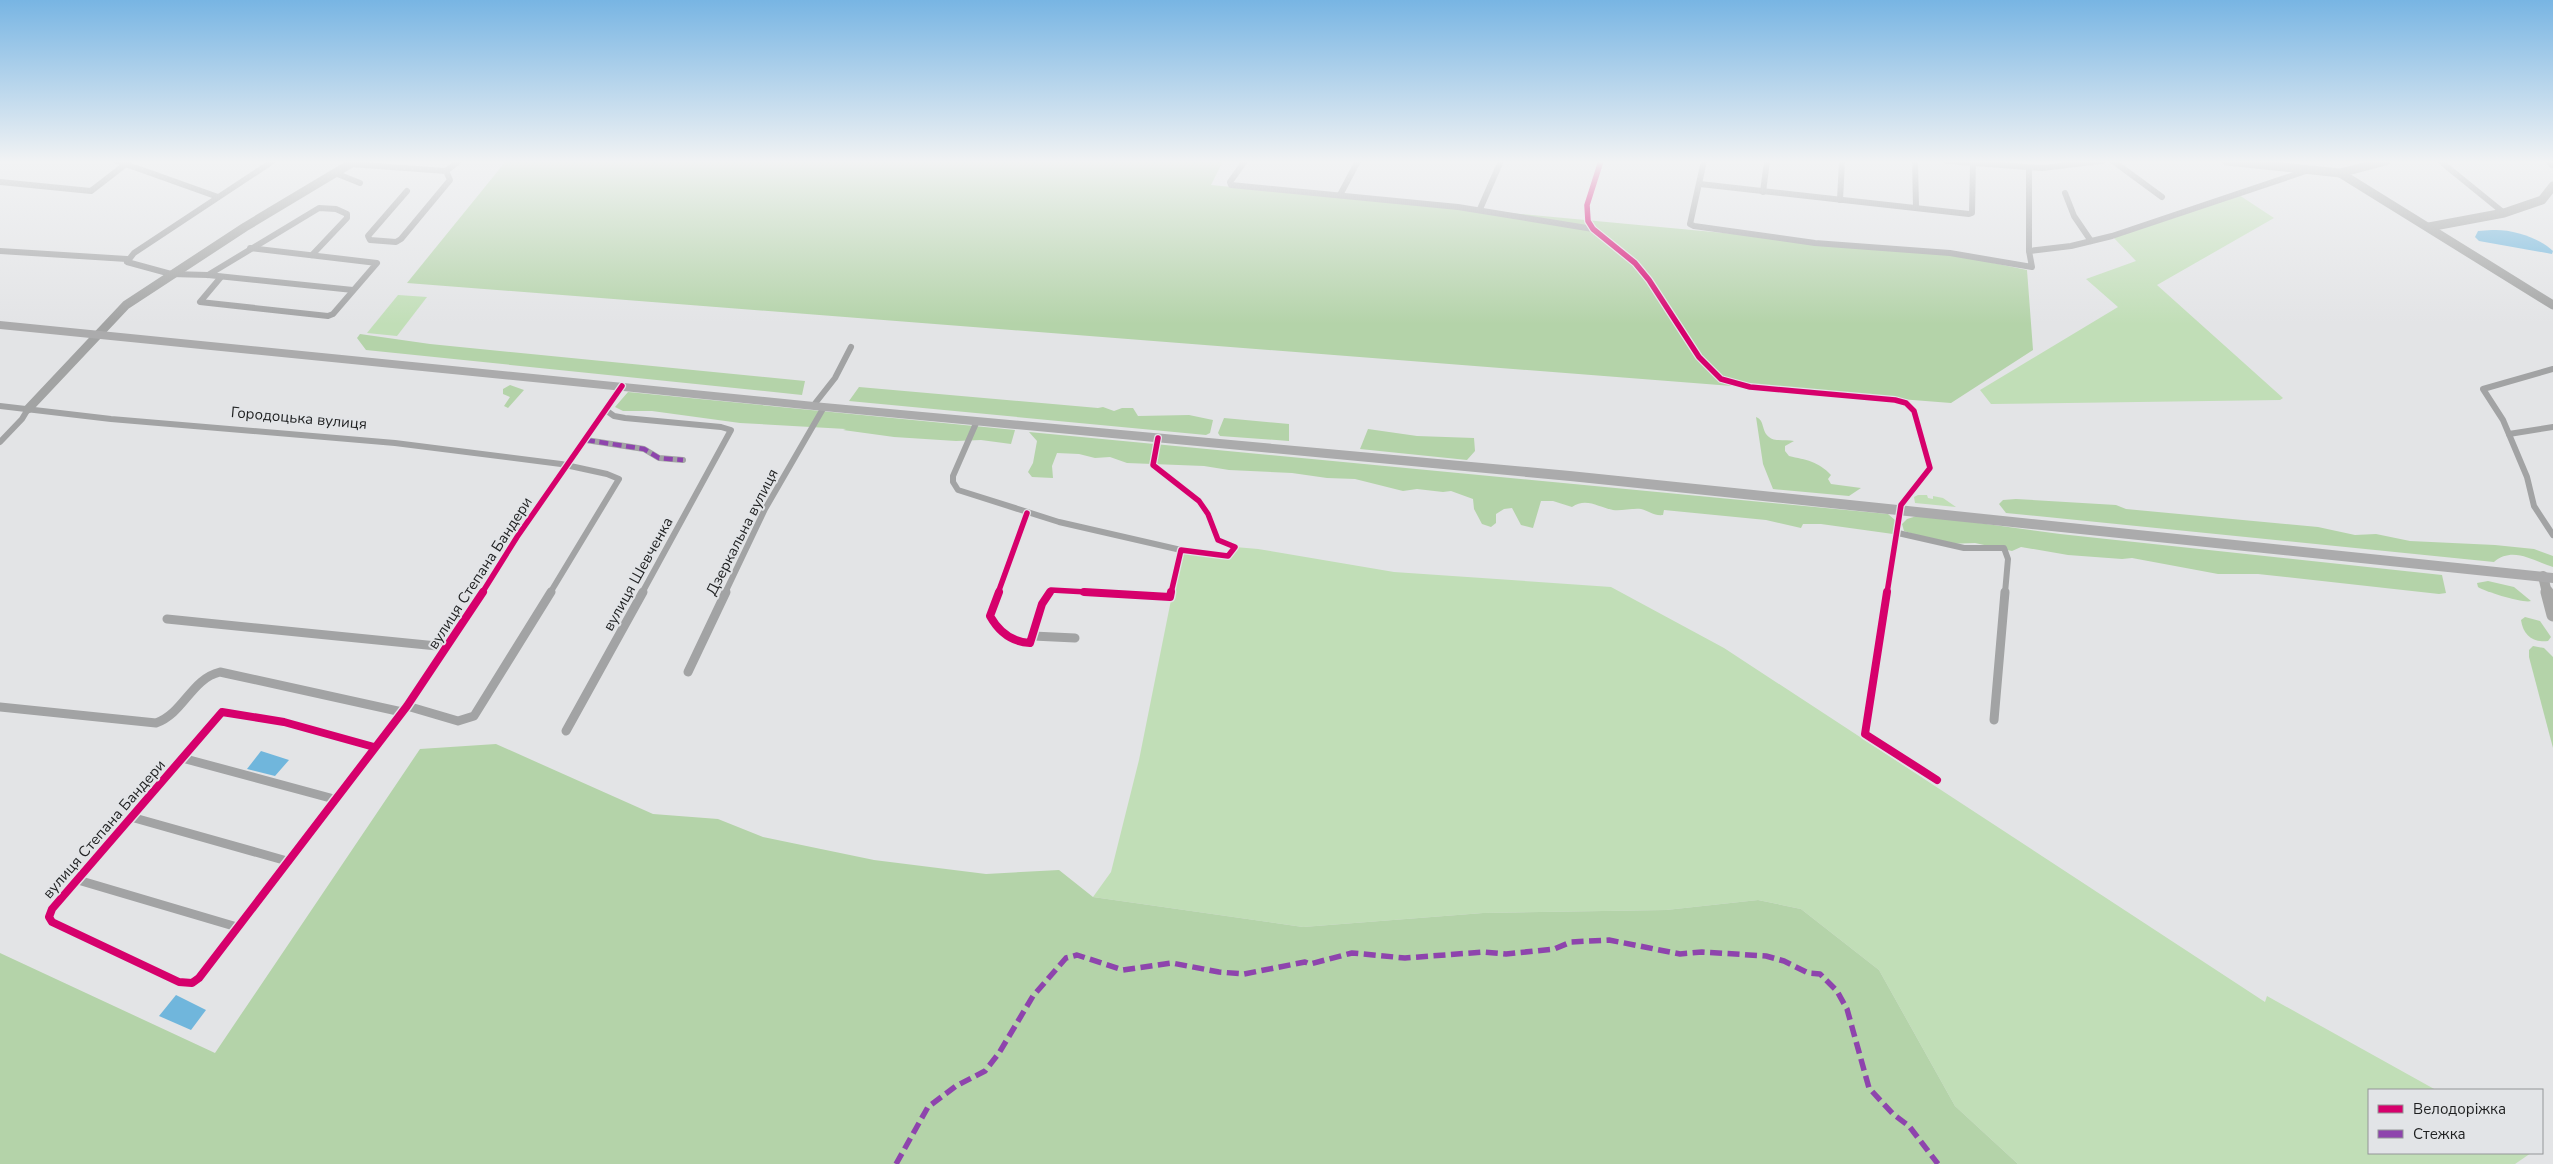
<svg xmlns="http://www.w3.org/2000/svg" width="2553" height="1164" viewBox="0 0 2553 1164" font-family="'Nunito Sans',sans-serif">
  <rect width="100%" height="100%" fill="#e3e4e6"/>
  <!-- green -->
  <g fill="#c1deb7">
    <path d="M 2239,195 L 2274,218 L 2157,285 L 2283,398 L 2280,400 L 1991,404 L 1980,390 L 2118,307 L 2086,279 L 2136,261 L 2113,237 Z"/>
    <path d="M 398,295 L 427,297 L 397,336 L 367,333 Z"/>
    <path d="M 1918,495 L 1927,495 L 1928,498 L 1933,499 L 1933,496 L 1943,498 L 1956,507 L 1915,503 L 1914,497 Z"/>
    <path d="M 1235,547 L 1258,549 L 1394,572 L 1611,587 L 1724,648 L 2265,1002 L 2267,996 L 2436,1090 L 2369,1090 L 2369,1153 L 2531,1153 L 2515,1164 L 2018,1164 L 1955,1106 L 1879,970 L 1801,909 L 1758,900 L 1666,910 L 1483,913 L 1303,927 L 1093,897 L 1111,872 L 1139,760 L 1181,550 L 1227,556 Z"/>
  </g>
  <!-- forest -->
  <g fill="#b4d3a9">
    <path d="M 506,161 L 1223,161 L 1211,185 L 1950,254 L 2027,270 L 2033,350 L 1951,403 L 407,283 Z"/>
    <path d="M 360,334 L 430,344 L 805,381 L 802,395 L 366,350 L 357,338 Z"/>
    <path d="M 510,385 L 524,390 L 508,408 L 504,406 L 510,397 L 503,394 L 503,389 Z"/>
    <path d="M 859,387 L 1098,408 L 1103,407 L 1114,411 L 1122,408 L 1133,408 L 1138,416 L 1189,415 L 1213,420 L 1210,433 L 1206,435 L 849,401 Z"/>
    <path d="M 628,392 L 1015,430 L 1011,444 L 981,440 L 956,441 L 894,437 L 843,430 L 846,429 L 740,423 L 652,411 L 623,411 L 615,407 Z"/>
    <path d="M 1756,417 C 1765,420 1761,431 1769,437 C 1774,442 1787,439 1794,441 L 1785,446 L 1785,451 L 1789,456 C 1806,460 1818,461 1831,475 L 1828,479 L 1831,484 L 1861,488 L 1849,496 L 1773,489 L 1763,464 Z"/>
    <path d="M 1224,418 L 1289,424 L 1289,441 L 1220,436 L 1218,433 Z"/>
    <path d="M 1368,429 L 1417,436 L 1474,438 L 1475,451 L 1467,460 L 1360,449 Z"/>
    <path d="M 1029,432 L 1888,514 L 1895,520 L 1897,531 L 1893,534 L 1821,524 L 1803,524 L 1801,528 L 1766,520 L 1664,510 L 1663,515 C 1654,516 1649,511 1641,509 C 1632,508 1622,511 1613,510 C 1598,507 1586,497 1572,507 L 1553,501 L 1541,501 L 1533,528 L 1521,525 L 1512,508 L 1504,509 L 1496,514 L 1496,523 L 1491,527 L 1482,524 L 1474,509 L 1473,499 L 1451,491 L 1443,492 L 1417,489 L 1403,491 L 1355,479 L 1327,478 L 1292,473 L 1229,470 L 1204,466 L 1127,463 L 1110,457 L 1095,458 L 1079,454 L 1057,453 L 1052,466 L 1053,478 L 1032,477 L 1028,472 L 1033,463 L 1037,441 Z"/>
    <path d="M 2016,499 L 2116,505 L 2126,509 L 2318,527 L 2355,535 L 2376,534 L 2410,541 L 2495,545 L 2534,549 L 2553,556 L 2553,567 C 2533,561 2513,546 2494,562 L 2006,513 L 1999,504 L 2003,500 Z"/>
    <path d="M 1920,515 L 2060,534 L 2442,575 L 2446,593 L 2439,594 L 2258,574 L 2218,574 L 2132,558 L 2122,559 L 2068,555 L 2021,547 L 2012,551 L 1975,543 L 1946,544 L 1904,531 L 1902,524 L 1907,519 Z"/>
    <path d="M 2488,581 L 2514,587 L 2531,601 C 2525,604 2486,592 2478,587 L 2477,583 Z"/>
    <path d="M 2525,617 L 2540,621 L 2551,637 L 2548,641 C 2533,643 2523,635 2521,620 Z"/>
    <path d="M 2533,646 L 2544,648 L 2553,657 L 2553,748 L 2529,657 L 2529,650 Z"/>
    <path d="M 496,744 L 653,814 L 718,819 L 763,837 L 874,860 L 986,874 L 1059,870 L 1093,897 L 1303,927 L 1483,913 L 1666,910 L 1758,900 L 1801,909 L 1879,970 L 1955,1106 L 2018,1164 L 0,1164 L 0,953 L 215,1053 L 420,749 Z"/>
  </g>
  <!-- water -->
  <g fill="#70b6dc">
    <path d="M 2492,230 C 2512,229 2538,237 2553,251 L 2552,254 L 2479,241 L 2475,237 L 2478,231 Z"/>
    <path d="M 261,751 L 289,760 L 275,776 L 247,769 Z"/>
    <path d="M 176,995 L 206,1010 L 191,1030 L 159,1016 Z"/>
  </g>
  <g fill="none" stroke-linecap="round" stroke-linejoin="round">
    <!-- street-far1 -->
    <g stroke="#a2a3a4" stroke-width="6">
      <path d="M 117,161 L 218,197"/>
      <path d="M 273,161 L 134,253 L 127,262 L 171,274 L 208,275 L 353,290"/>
      <path d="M 1245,161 L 1230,182 L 1231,185 L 1458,207 L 1593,229"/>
      <path d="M 1601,161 L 1587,205 L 1588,221 L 1593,229 L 1635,263 L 1649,280 L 1699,357 L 1721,379 L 1750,387 L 1895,400 L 1906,403 L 1914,411 L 1930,468 L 1901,505 L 1887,593"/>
      <path d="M 1704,161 L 1690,224 L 1694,226 L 1815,243 L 1950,253 L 2032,267 L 2029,251 L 2029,168"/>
      <path d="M 1915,161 L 1916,207"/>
      <path d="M 1947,161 L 2042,168 L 2102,161"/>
      <path d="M 2113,161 L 2162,197"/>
      <path d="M 2440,161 L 2504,213"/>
      <path d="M 350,164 L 446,171 L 450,180 L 401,239 L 396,242 L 370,240 L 368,236 L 407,191"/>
      <path d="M 446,171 L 459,161"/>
      <path d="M 335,173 L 360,183"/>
      <path d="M 0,182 L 91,191 L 126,164"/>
      <path d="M 1700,184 L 1969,214 L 1972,213 L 1973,163"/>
      <path d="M 1763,192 L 1767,161"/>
      <path d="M 2065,193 L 2074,216 L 2091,241"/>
      <path d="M 1340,195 L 1358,161"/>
      <path d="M 1840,200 L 1842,161"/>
      <path d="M 1480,209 L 1501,161"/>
      <path d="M 0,251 L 127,259"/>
      <path d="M 2029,251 L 2071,246 L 2112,236 L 2309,170"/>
      <path d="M 208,275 L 319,208 L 336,209 L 347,214 L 347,218 L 312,255"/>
      <path d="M 221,277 L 200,302 L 328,316 L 333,314 L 377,263 L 250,248"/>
      <path d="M 2553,369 L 2483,389 L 2503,420 L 2527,477 L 2534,506 L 2553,535"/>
      <path d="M 0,406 L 111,419 L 395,443 L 561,464 L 607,474 L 619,479 L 550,593"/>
      <path d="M 813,406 L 835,378 L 851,347"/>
      <path d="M 607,411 L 614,416 L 625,418 L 721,427 L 731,430 L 642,593"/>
      <path d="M 977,421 L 953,476 L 953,482 L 958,490 L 1059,522 L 1181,550"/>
      <path d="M 2509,434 L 2553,427"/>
      <path d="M 1158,438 L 1153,465 L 1199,501 L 1208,514 L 1218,540 L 1235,547 L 1228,556 L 1181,550 L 1171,593"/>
      <path d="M 586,440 L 644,449 L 659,458 L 683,460"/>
      <path d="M 0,442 L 22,419 L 28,409"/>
      <path d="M 1898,533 L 1964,548 L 2004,548 L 2008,559 L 2005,593"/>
      <path d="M 482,593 L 517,537 L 622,386"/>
      <path d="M 725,593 L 765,509 L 824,407"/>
      <path d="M 998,593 L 1027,513"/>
      <path d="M 1049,593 L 1051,590 L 1105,593"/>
    </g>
    <!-- street -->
    <g stroke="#a2a3a4" stroke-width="9">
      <path d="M 999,592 L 990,616 C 999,632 1011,642 1030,643 L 1042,604 L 1050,592"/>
      <path d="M 1084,592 L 1170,597 L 1171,592"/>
      <path d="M 1887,592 L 1865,734 L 1937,780"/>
      <path d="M 167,619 L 447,647"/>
      <path d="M 1033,636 L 1075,638"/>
      <path d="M 688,672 L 726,592"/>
      <path d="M 407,706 L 458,721 L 474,716 L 551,592"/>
      <path d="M 0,707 L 156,723 C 184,713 191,679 220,672 L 402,712"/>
      <path d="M 1994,720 L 2005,592"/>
      <path d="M 566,731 L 643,592"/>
      <path d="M 374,747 L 284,722 L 222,712 L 52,909 L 49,917 L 52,922 L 179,982 L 192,983 L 199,978 L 407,706 L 483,592"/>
      <path d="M 182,758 L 334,799"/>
      <path d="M 131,817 L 287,861"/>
      <path d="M 78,880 L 237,927"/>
    </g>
    <!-- secondary -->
    <g stroke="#a2a3a3" stroke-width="9">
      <path d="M 2226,161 L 2340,173 L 2386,161"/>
      <path d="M 2550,161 L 2553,164"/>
      <path d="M 2340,173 L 2553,305"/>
      <path d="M 2429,227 L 2504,213 L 2542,200 L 2553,186"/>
      <path d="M 28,409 L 126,305 L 245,227 L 355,161"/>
    </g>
    <!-- primary-far1 -->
    <path stroke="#a7a7a6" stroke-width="10" d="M 2543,576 L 2547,593"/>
    <!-- primary -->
    <path stroke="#a7a7a6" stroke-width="13" d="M 2547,592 L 2553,615"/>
    <!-- highway -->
    <path fill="#ababac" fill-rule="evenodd" d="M 0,321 L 824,403 L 1570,471 L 2553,573 L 2553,583 L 1570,481 L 824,411 L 0,329 Z"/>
    <!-- quiet-far1 -->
    <path stroke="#8e44ad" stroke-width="4.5" stroke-dasharray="9 4.5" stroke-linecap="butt" d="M 586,440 L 644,449 L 659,458 L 683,460"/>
    <!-- quiet -->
    <path stroke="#8e44ad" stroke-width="5.5" stroke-dasharray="12 5.5" stroke-linecap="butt" d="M 896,1164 L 928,1107 L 956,1086 L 985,1071 L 999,1053 L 1033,996 L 1066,958 L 1077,955 L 1123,970 L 1172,963 L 1219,972 L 1244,974 L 1305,962 L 1310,964 L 1352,953 L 1405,958 L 1484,952 L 1506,954 L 1554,949 L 1571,942 L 1609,940 L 1680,954 L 1702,952 L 1766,956 L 1784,961 L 1808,973 L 1820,974 L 1837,991 L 1847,1009 L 1869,1088 L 1893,1114 L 1909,1126 L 1938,1164"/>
    <defs>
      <g id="cycleway-far1">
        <path d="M 1601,161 L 1587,205 L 1588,221 L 1593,229 L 1635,263 L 1649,280 L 1699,357 L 1721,379 L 1750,387 L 1895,400 L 1906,403 L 1914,411 L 1930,468 L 1901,505 L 1887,593"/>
        <path d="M 1158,438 L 1153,465 L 1199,501 L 1208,514 L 1218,540 L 1235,547 L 1228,556 L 1181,550 L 1171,593"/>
        <path d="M 482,593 L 517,537 L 622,386"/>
        <path d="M 998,593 L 1027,513"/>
        <path d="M 1049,593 L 1051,590 L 1105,593"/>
      </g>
      <g id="cycleway">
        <path d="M 999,592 L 990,616 C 999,632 1011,642 1030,643 L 1042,604 L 1050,592"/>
        <path d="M 1084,592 L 1170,597 L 1171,592"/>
        <path d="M 1887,592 L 1865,734 L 1937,780"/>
        <path d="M 374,747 L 284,722 L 222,712 L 52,909 L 49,917 L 52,922 L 179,982 L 192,983 L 199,978 L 407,706 L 483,592"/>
      </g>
    </defs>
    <!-- cycleway-far1 casing -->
    <use href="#cycleway-far1" stroke="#e2e4e7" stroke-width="8"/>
    <!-- cycleway casing -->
    <use href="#cycleway" stroke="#e2e4e7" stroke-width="11"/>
    <!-- cycleway-far1 -->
    <use href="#cycleway-far1" stroke="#d6006c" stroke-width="5.5"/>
    <!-- cycleway -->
    <use href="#cycleway" stroke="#d6006c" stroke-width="8"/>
  </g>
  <!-- sky -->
  <linearGradient id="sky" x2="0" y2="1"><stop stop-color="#78b5e3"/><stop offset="0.5" stop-color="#f2f3f4"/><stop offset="1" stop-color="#f2f3f4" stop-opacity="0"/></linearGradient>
  <rect width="2553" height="324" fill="url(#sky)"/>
  <g text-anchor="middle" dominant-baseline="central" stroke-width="4" stroke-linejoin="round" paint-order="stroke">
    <!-- street labels -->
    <g font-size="15" fill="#1f2021" stroke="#e2e4e7">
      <text transform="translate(299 418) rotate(5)">Городоцька вулиця</text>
      <text transform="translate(742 532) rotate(-63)">Дзеркальна вулиця</text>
      <text transform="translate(480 573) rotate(-57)">вулиця Степана Бандери</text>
      <text transform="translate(638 574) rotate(-61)">вулиця Шевченка</text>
      <text transform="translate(104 829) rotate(-49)">вулиця Степана Бандери</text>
    </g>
  </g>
  <!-- legend -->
  <rect x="2368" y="1089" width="175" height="65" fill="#e2e4e7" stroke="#949698"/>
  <rect x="2378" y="1105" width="25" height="8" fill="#d6006c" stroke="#949698"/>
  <text x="2413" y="1114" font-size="15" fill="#1f2021">Велодоріжка</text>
  <rect x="2378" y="1130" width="25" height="8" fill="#8e44ad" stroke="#949698"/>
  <text x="2413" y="1139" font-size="15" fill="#1f2021">Стежка</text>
</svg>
